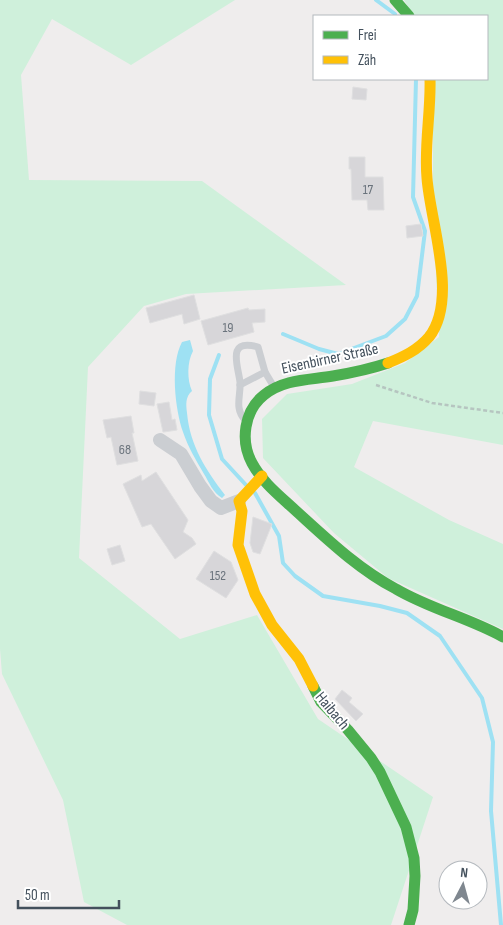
<svg xmlns="http://www.w3.org/2000/svg" width="503" height="925" viewBox="0 0 503 925" font-family="'Sofia Sans Condensed',sans-serif">
  <rect width="100%" height="100%" fill="#efeded"/>
  <!-- green -->
  <g fill="#cff0db">
    <path d="M 0,0 L 235,0 L 131,65 L 52,19 L 21,75 L 29,180 L 202,181 L 346,285 L 186,294 L 144,306 L 88,367 L 79,558 L 180,639 L 257,615 L 318,719 L 433,797 L 391,925 L 127,925 L 84,902 L 63,800 L 2,674 L 0,649 Z"/>
    <path d="M 404,0 L 503,0 L 503,445 L 373,421 L 354,467 L 449,520 L 503,544 L 503,629 L 388,578 L 334,533 L 263,458 L 262,419 L 287,394 L 352,384 L 405,363 L 439,337 L 433,204 L 433,79 L 487,79 L 487,16 L 414,16 Z"/>
  </g>
  <!-- water -->
  <path fill="#9ee1f3" d="M 190,340 L 193,351 C 187,362 187,380 192,391 C 185,397 186,405 187,413 C 190,446 206,470 225,495 L 222,498 C 213,493 209,482 204,474 C 196,460 188,447 183,432 C 175,409 170,364 182,342 Z"/>
  <g fill="none" stroke-linecap="round" stroke-linejoin="round">
    <!-- stream -->
    <g stroke="#9ee1f3" stroke-width="4">
      <path d="M 376,0 L 395,14"/>
      <path d="M 283,334 L 319,349 L 338,354 L 386,336 L 405,319 L 417,296 L 425,231 L 413,197 L 416,79"/>
      <path d="M 219,355 L 210,379 L 209,415 L 222,459 L 246,485"/>
      <path d="M 255,493 L 279,536 L 283,563 L 295,576 L 323,596 L 380,606 L 407,613 L 440,636 L 482,698 L 493,742 L 491,811 L 501,925"/>
    </g>
  </g>
  <!-- building -->
  <g fill="#d7d6d9" stroke="#dfdfe0">
    <path d="M 353,87 L 367,89 L 366,100 L 352,99 Z"/>
    <path d="M 349,157 L 365,157 L 365,177 L 383,177 L 384,210 L 368,210 L 367,200 L 352,200 L 351,169 L 349,169 Z"/>
    <path d="M 421,224 L 423,236 L 407,238 L 406,226 Z"/>
    <path d="M 194,295 L 200,319 L 184,324 L 182,314 L 150,323 L 146,308 Z"/>
    <path d="M 248,308 L 249,310 L 265,309 L 265,322 L 252,323 L 254,332 L 208,345 L 201,321 Z"/>
    <path d="M 140,391 L 156,393 L 154,406 L 139,404 Z"/>
    <path d="M 169,402 L 172,420 L 175,419 L 177,430 L 164,432 L 163,432 L 157,404 Z"/>
    <path d="M 131,416 L 134,433 L 132,433 L 138,461 L 117,465 L 111,437 L 107,438 L 103,420 Z"/>
    <path d="M 156,472 L 188,520 L 183,532 L 192,538 L 196,544 L 175,559 L 151,524 L 142,527 L 123,484 L 141,475 L 142,481 Z"/>
    <path d="M 253,517 L 272,524 L 260,554 L 253,552 L 250,543 Z"/>
    <path d="M 120,545 L 125,561 L 112,565 L 107,549 Z"/>
    <path d="M 214,551 L 231,562 L 238,580 L 226,598 L 196,579 Z"/>
    <path d="M 342,690 L 352,698 L 349,702 L 363,714 L 356,721 L 335,699 Z"/>
  </g>
  <g fill="none" stroke-linecap="round" stroke-linejoin="round">
    <!-- path -->
    <path stroke="#b6c5c0" stroke-width="2.5" stroke-dasharray="4 2.5" stroke-linecap="butt" d="M 376,385 L 432,403 L 503,413"/>
    <!-- lane -->
    <g stroke="#cbced2" stroke-width="7">
      <path d="M 240,385 L 265,372"/>
      <path d="M 245,420 C 234,408 241,396 240,382 C 238,365 226,338 258,347 L 265,372 L 274,387"/>
    </g>
    <!-- street -->
    <path stroke="#cbced2" stroke-width="14" d="M 160,440 L 181,454 L 200,486 L 211,501 L 221,508 L 239,501"/>
    <!-- fast -->
    <g stroke="#4caf50" stroke-width="11">
      <path d="M 395,0 L 409,16"/>
      <path d="M 388,363 C 370,369 351,373 333,376 C 309,380 284,379 264,395 C 244,411 240,441 252,463 C 262,482 280,496 295,510 C 327,539 358,569 396,589 C 430,609 469,618 503,637"/>
      <path d="M 313,686 L 321,702 L 348,730 L 371,758 L 380,772 L 406,827 L 414,858 L 415,876 L 413,910 L 409,925"/>
    </g>
    <!-- slow -->
    <g stroke="#ffc107" stroke-width="11">
      <path d="M 388,363 C 403,357 418,350 429,337 C 459,299 430,222 427,178 C 424,145 431,112 430,79"/>
      <path d="M 262,476 L 239,501 L 242,511 L 238,545 L 255,594 L 272,625 L 299,659 L 313,686"/>
    </g>
  </g>
  <g text-anchor="middle" dominant-baseline="central" stroke-width="4" stroke-linejoin="round" paint-order="stroke">
    <!-- number labels -->
    <g font-size="14" fill="#6a737c">
      <text x="368" y="189">17</text>
      <text x="228" y="327">19</text>
      <text x="125" y="449">68</text>
      <text x="218" y="575">152</text>
    </g>
    <!-- street labels -->
    <g font-size="16" fill="#43505c" stroke="#fff">
      <text transform="translate(330 359) rotate(-12)">Eisenbirner Straße</text>
      <text transform="translate(332 711) rotate(50)">Haibach</text>
    </g>
  </g>
  <!-- legend -->
  <rect x="313" y="15" width="175" height="65" fill="#ffffff" stroke="#b4b9be"/>
  <rect x="323" y="31" width="25" height="8" fill="#4caf50" stroke="#b4b9be"/>
  <text x="358" y="40" font-size="15" fill="#43505c">Frei</text>
  <rect x="323" y="56" width="25" height="8" fill="#ffc107" stroke="#b4b9be"/>
  <text x="358" y="65" font-size="15" fill="#43505c">Zäh</text>
  <!-- north arrow -->
  <g transform="translate(463 885) rotate(6)"><circle r="24" fill="#ffffff" stroke="#b4b9be"/>
  <path d="M0-4L9 19L0 12L-9 19Z" fill="#7f878f"/>
  <text y="-8" font-size="14" font-weight="bold" text-anchor="middle" fill="#43505c">N</text>
  </g>
  <!-- scale -->
  <path d="M18 900v8h101v-8" fill="none" stroke="#43505c" stroke-width="2.5"/>
  <text x="25" y="900" font-size="15" fill="#43505c" stroke="#ffffff" stroke-width="4" paint-order="stroke">50 m</text>
</svg>
